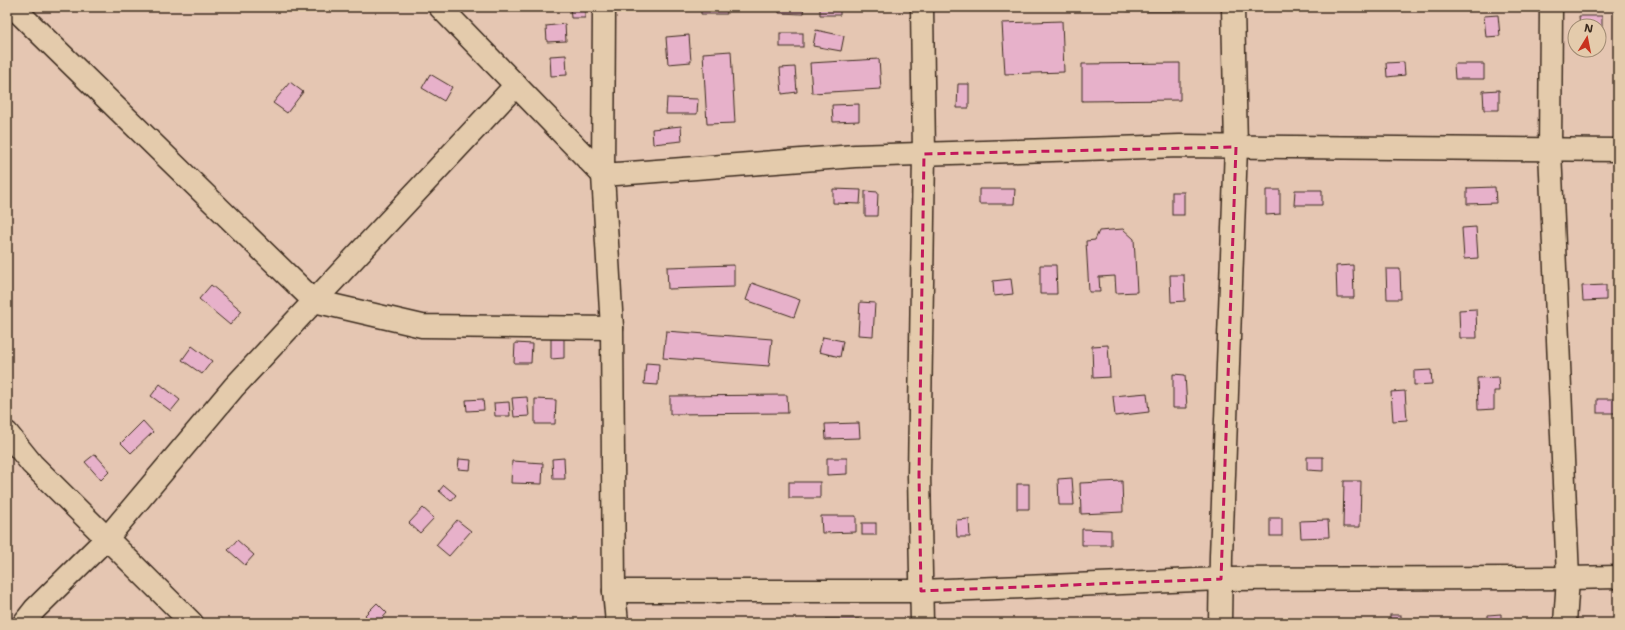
<svg xmlns="http://www.w3.org/2000/svg" width="1625" height="630" viewBox="0 0 1625 630" font-family="'Shantell Sans',sans-serif">
  <rect width="100%" height="100%" fill="#e5c6b2"/>
  <filter id="ink" filterUnits="userSpaceOnUse"><feTurbulence type="fractalNoise" baseFrequency=".025" numOctaves="2"/><feDisplacementMap in="SourceGraphic" scale="8" xChannelSelector="R" yChannelSelector="G"/><feConvolveMatrix kernelMatrix="1 2 1 2 8 2 1 2 1" color-interpolation-filters="sRGB"/></filter>
  <g filter="url(#ink)">
    <!-- building -->
    <g fill="#e7b1ca" stroke="#3b2a1e">
      <path d="M 570,7 L 585,7 L 585,18 L 571,18 Z"/>
      <path d="M 701,7 L 726,7 L 727,14 L 701,14 Z"/>
      <path d="M 779,7 L 840,7 L 840,15 L 820,15 L 820,7 L 804,7 L 803,14 L 779,13 Z"/>
      <rect x="1127" y="7" width="55" height="4"/>
      <path d="M 1498,15 L 1500,36 L 1486,37 L 1484,16 Z"/>
      <path d="M 1579,16 L 1602,16 L 1602,30 L 1599,30 L 1599,26 L 1580,26 Z"/>
      <path d="M 1062,21 L 1064,72 L 1005,74 L 1002,23 Z"/>
      <path d="M 565,24 L 566,41 L 547,42 L 546,26 Z"/>
      <path d="M 816,30 L 844,36 L 841,51 L 813,46 Z"/>
      <rect x="780" y="33" width="23" height="14"/>
      <path d="M 689,35 L 691,62 L 668,64 L 666,37 Z"/>
      <path d="M 731,51 L 735,123 L 707,124 L 703,53 Z"/>
      <path d="M 566,55 L 567,75 L 551,76 L 550,56 Z"/>
      <path d="M 879,59 L 881,89 L 812,93 L 810,63 Z"/>
      <path d="M 1404,62 L 1405,75 L 1387,77 L 1386,63 Z"/>
      <path d="M 1180,63 L 1180,100 L 1082,101 L 1082,64 Z"/>
      <path d="M 1454,64 L 1484,64 L 1484,79 L 1455,79 Z"/>
      <path d="M 795,67 L 797,92 L 782,94 L 780,68 Z"/>
      <path d="M 430,74 L 452,87 L 444,101 L 422,88 Z"/>
      <path d="M 290,82 L 303,92 L 287,113 L 273,103 Z"/>
      <path d="M 958,84 L 969,84 L 969,108 L 957,108 Z"/>
      <path d="M 1499,90 L 1499,110 L 1484,110 L 1483,91 Z"/>
      <path d="M 667,98 L 698,99 L 697,114 L 666,114 Z"/>
      <path d="M 859,104 L 859,121 L 833,122 L 832,105 Z"/>
      <path d="M 681,126 L 682,141 L 653,144 L 652,129 Z"/>
      <path d="M 1495,187 L 1496,203 L 1467,204 L 1467,188 Z"/>
      <path d="M 833,189 L 861,190 L 860,204 L 833,203 Z"/>
      <path d="M 979,189 L 1015,189 L 1014,204 L 979,204 Z"/>
      <path d="M 1266,190 L 1280,190 L 1280,214 L 1266,215 Z"/>
      <path d="M 1295,190 L 1322,190 L 1322,205 L 1294,205 Z"/>
      <path d="M 865,191 L 878,192 L 877,216 L 865,216 Z"/>
      <rect x="1172" y="192" width="12" height="23"/>
      <path d="M 1476,227 L 1478,258 L 1464,259 L 1462,228 Z"/>
      <path d="M 1123,229 L 1134,239 L 1137,292 L 1116,293 L 1115,276 L 1099,277 L 1100,292 L 1089,292 L 1086,241 L 1095,240 L 1099,231 Z"/>
      <path d="M 734,265 L 734,287 L 668,289 L 667,267 Z"/>
      <path d="M 1040,265 L 1056,265 L 1057,294 L 1040,294 Z"/>
      <path d="M 1353,265 L 1354,298 L 1337,298 L 1336,266 Z"/>
      <path d="M 1386,269 L 1400,269 L 1401,299 L 1387,299 Z"/>
      <path d="M 1170,275 L 1184,275 L 1185,301 L 1171,302 Z"/>
      <path d="M 1011,279 L 1013,294 L 994,296 L 993,281 Z"/>
      <path d="M 752,283 L 800,300 L 794,317 L 746,300 Z"/>
      <path d="M 211,285 L 242,311 L 230,325 L 199,299 Z"/>
      <path d="M 1606,285 L 1606,300 L 1583,301 L 1582,286 Z"/>
      <path d="M 860,302 L 875,303 L 873,336 L 858,335 Z"/>
      <path d="M 1476,309 L 1477,338 L 1460,338 L 1459,310 Z"/>
      <path d="M 666,331 L 772,339 L 769,366 L 663,358 Z"/>
      <path d="M 823,337 L 843,341 L 840,357 L 819,352 Z"/>
      <path d="M 551,339 L 564,339 L 564,358 L 551,359 Z"/>
      <path d="M 515,343 L 532,344 L 531,363 L 514,363 Z"/>
      <path d="M 1108,345 L 1110,377 L 1093,378 L 1092,346 Z"/>
      <path d="M 192,346 L 212,361 L 202,374 L 182,360 Z"/>
      <path d="M 646,363 L 659,364 L 658,385 L 644,384 Z"/>
      <path d="M 1431,370 L 1432,384 L 1414,385 L 1414,371 Z"/>
      <path d="M 1173,374 L 1185,375 L 1187,408 L 1173,408 Z"/>
      <path d="M 1498,377 L 1499,391 L 1494,391 L 1494,409 L 1478,410 L 1477,378 Z"/>
      <path d="M 160,384 L 180,400 L 171,411 L 151,396 Z"/>
      <path d="M 1405,391 L 1407,420 L 1393,421 L 1391,392 Z"/>
      <path d="M 1147,393 L 1149,412 L 1115,416 L 1113,396 Z"/>
      <path d="M 787,395 L 788,413 L 670,414 L 670,396 Z"/>
      <path d="M 527,397 L 529,416 L 514,417 L 512,398 Z"/>
      <path d="M 483,399 L 484,410 L 467,411 L 466,400 Z"/>
      <path d="M 535,399 L 556,400 L 555,424 L 535,424 Z"/>
      <rect x="1597" y="399" width="21" height="14"/>
      <path d="M 509,402 L 510,416 L 495,416 L 494,403 Z"/>
      <path d="M 143,421 L 153,432 L 131,453 L 121,443 Z"/>
      <path d="M 859,423 L 860,438 L 826,439 L 825,424 Z"/>
      <path d="M 95,454 L 110,471 L 101,480 L 85,462 Z"/>
      <path d="M 1307,457 L 1323,457 L 1323,471 L 1307,470 Z"/>
      <path d="M 564,458 L 565,479 L 553,479 L 552,459 Z"/>
      <path d="M 827,458 L 847,458 L 847,474 L 827,475 Z"/>
      <path d="M 459,459 L 471,460 L 470,470 L 458,469 Z"/>
      <path d="M 512,461 L 543,463 L 542,484 L 511,483 Z"/>
      <path d="M 1072,478 L 1074,505 L 1059,505 L 1058,479 Z"/>
      <path d="M 1122,481 L 1123,512 L 1081,514 L 1080,483 Z"/>
      <path d="M 1344,481 L 1361,481 L 1360,527 L 1343,527 Z"/>
      <rect x="789" y="482" width="31" height="16"/>
      <rect x="1017" y="484" width="12" height="25"/>
      <path d="M 444,485 L 456,495 L 451,501 L 439,491 Z"/>
      <path d="M 423,508 L 434,518 L 420,533 L 409,523 Z"/>
      <path d="M 821,516 L 856,516 L 856,532 L 822,533 Z"/>
      <rect x="1270" y="518" width="12" height="18"/>
      <path d="M 969,519 L 970,537 L 957,537 L 956,520 Z"/>
      <path d="M 457,520 L 471,531 L 449,556 L 436,545 Z"/>
      <path d="M 1328,520 L 1329,537 L 1301,538 L 1300,521 Z"/>
      <rect x="862" y="523" width="14" height="12"/>
      <path d="M 1082,529 L 1111,530 L 1111,545 L 1082,545 Z"/>
      <path d="M 237,540 L 254,555 L 245,565 L 228,550 Z"/>
      <path d="M 377,603 L 387,613 L 378,623 L 372,623 L 365,615 Z"/>
      <path d="M 1501,614 L 1501,623 L 1488,623 L 1488,615 Z"/>
      <rect x="1390" y="615" width="11" height="8"/>
      <path d="M 826,619 L 859,619 L 859,623 L 827,623 Z"/>
    </g>
    <g fill="none" stroke-linecap="round" stroke-linejoin="round">
      <defs>
        <g id="minor">
          <path d="M 13,7 L 314,301 L 422,326 L 612,328"/>
          <path d="M 440,7 L 603,175 L 855,156 L 1180,146 L 1618,150"/>
          <path d="M 604,7 L 603,175 L 612,328 L 614,591 L 617,623"/>
          <path d="M 922,7 L 924,154 L 919,475 L 922,623"/>
          <path d="M 1551,7 L 1550,150 L 1568,578 L 1565,623"/>
          <path d="M 7,433 L 32,464 L 192,623"/>
          <path d="M 614,591 L 921,591 L 1221,579 L 1568,578 L 1618,577"/>
          <path d="M 24,623 L 35,609 L 107,538 L 234,387 L 516,85"/>
          <path d="M 1220,623 L 1221,556 L 1236,147 L 1233,7"/>
        </g>
      </defs>
      <!-- minor casing -->
      <use href="#minor" stroke="#3b2a1e" stroke-width="25"/>
      <!-- minor -->
      <use href="#minor" stroke="#e4cbac" stroke-width="22"/>
    </g>
  </g>
  <!-- marked area -->
  <path fill="none" stroke="#c2185b" stroke-width="3" stroke-dasharray="8 5" stroke-linejoin="round" d="M 1236,147 L 1221,579 L 921,591 L 919,475 L 924,154 Z"/>
  <!-- margin -->
  <rect width="1625" height="630" fill="none" stroke="#e4cbac" stroke-width="24"/>
  <rect x="12" y="12" width="1601" height="606" fill="none" stroke="#3b2a1e" stroke-width="1.5" filter="url(#ink)"/>
  <!-- north arrow -->
  <g transform="translate(1587 38) rotate(10)"><circle r="19" fill="#e4cbac" stroke="#a08b73"/>
  <path d="M0-3L7 15L0 10L-7 15Z" fill="#c8321e"/>
  <text y="-6" font-size="11" font-weight="bold" text-anchor="middle" fill="#3b2a1e">N</text>
  </g>
</svg>
